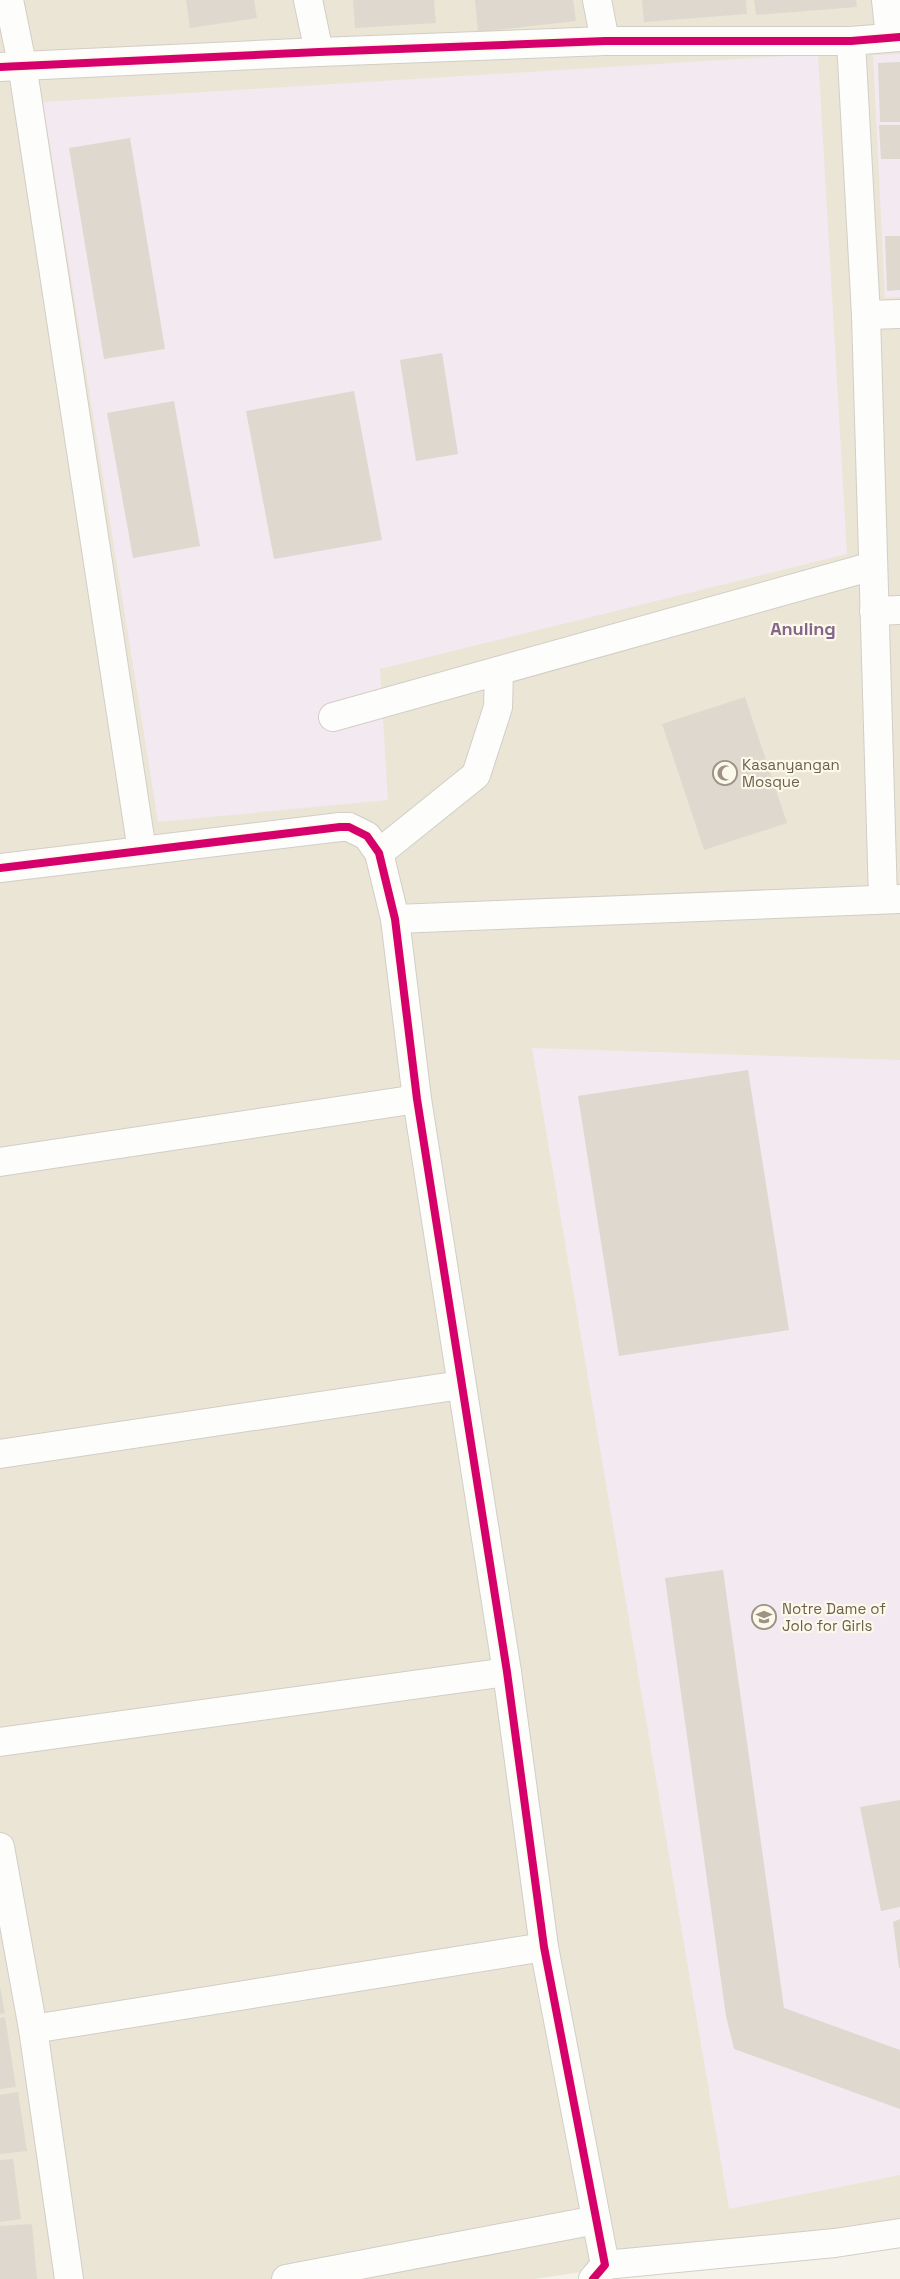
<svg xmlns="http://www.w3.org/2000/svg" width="900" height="2279" viewBox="0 0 900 2279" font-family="'Space Grotesk',sans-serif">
  <rect width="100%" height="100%" fill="#f4f2e9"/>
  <!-- residential -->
  <path fill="#ebe5d6" d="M 0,0 L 900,0 L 900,2225 L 534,2279 L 0,2279 Z"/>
  <!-- education -->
  <g fill="#f3e9f0">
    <path d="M 818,54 L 847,554 L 380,669 L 388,800 L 158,822 L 43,102 Z"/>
    <path d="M 900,54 L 900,297 L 885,298 L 873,55 Z"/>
    <path d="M 532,1048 L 900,1060 L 900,2175 L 729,2209 Z"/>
  </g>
  <!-- building -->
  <g fill="#ded8cf">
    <path d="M 186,0 L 254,0 L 257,18 L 190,28 Z"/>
    <path d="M 353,0 L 434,0 L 436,23 L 355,28 Z"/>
    <path d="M 475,0 L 573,0 L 576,21 L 478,32 Z"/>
    <path d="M 642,0 L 746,0 L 747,14 L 644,22 Z"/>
    <path d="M 754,0 L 856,0 L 857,7 L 756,15 Z"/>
    <path d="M 900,62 L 900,122 L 880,122 L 878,63 Z"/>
    <path d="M 879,125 L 900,125 L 900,159 L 881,159 Z"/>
    <path d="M 130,138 L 165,349 L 104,359 L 69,148 Z"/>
    <path d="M 885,236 L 900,236 L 900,290 L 887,291 Z"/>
    <path d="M 442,353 L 458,454 L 416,461 L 400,360 Z"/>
    <path d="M 354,391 L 382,540 L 274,559 L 246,411 Z"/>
    <path d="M 174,401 L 200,546 L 133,558 L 107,413 Z"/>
    <path d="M 745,697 L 787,823 L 704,850 L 662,724 Z"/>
    <path d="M 748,1070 L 789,1330 L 619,1356 L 578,1096 Z"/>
    <path d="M 723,1570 L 784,2008 L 900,2050 L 900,2109 L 734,2049 L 726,2016 L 665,1578 Z"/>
    <path d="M 900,1800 L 900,1907 L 881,1911 L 860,1807 Z"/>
    <path d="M 900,1919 L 900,1968 L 899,1968 L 893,1922 Z"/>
    <path d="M 0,1987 L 5,2013 L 0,2014 Z"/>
    <path d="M 5,2017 L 16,2087 L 0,2089 L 0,2018 Z"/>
    <path d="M 18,2092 L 27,2151 L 0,2154 L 0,2095 Z"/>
    <path d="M 13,2159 L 21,2219 L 0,2222 L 0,2160 Z"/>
    <path d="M 32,2224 L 37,2279 L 0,2279 L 0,2226 Z"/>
  </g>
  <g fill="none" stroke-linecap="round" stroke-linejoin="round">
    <defs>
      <g id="minor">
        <path d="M 9,0 L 22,64 L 142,851"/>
        <path d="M 308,0 L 319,52"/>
        <path d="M 597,0 L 605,41"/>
        <path d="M 886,0 L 890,37"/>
        <path d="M 851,41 L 866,315 L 883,899"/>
        <path d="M 0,67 L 319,52 L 605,41 L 851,41 L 900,37"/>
        <path d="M 866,315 L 900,314"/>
        <path d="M 874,611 L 900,610"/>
        <path d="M 333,717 L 873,566"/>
        <path d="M 379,853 L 476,775 L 498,707 L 499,671"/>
        <path d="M 0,868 L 340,827 L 349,827 L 367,836 L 379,853 L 395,919 L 417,1099 L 507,1672 L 544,1947 L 605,2265 L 593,2279"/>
        <path d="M 395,919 L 900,899"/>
        <path d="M 0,1162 L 417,1099"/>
        <path d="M 0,1454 L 461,1385"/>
        <path d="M 0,1742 L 507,1672"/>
        <path d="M 0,1847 L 33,2029 L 69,2279"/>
        <path d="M 33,2029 L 544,1947"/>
        <path d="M 605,2265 L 835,2243 L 900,2233"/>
        <path d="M 286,2279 L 596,2220"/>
      </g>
    </defs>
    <!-- minor casing -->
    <use href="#minor" stroke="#d2cec6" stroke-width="30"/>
    <!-- minor -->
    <use href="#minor" stroke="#fdfdfc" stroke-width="28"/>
    <defs>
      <g id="cycleway">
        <path d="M 0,67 L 319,52 L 605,41 L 851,41 L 900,37"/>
        <path d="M 0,868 L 340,827 L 349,827 L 367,836 L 379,853 L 395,919 L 417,1099 L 507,1672 L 544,1947 L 605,2265 L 593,2279"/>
      </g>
    </defs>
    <!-- cycleway casing -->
    <use href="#cycleway" stroke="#fcf9ea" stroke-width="11"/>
    <!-- cycleway -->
    <use href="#cycleway" stroke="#d6006c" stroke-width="8"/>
  </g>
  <!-- icons -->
  <defs>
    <symbol id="mosque-ring" viewBox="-11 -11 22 22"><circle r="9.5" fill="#fcf9ea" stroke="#9d9284" stroke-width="1.5"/><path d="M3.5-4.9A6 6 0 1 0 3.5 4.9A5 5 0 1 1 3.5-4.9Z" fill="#9d9284"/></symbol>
    <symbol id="school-ring" viewBox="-11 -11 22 22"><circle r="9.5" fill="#fcf9ea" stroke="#9d9284" stroke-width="1.5"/><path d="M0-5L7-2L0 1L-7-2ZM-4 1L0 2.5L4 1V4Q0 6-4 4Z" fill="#9d9284"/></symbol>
  </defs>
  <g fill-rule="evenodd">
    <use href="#mosque-ring" x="711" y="759" width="28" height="28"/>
    <use href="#school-ring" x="750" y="1603" width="28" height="28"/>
  </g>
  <g text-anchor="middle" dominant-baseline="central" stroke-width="4.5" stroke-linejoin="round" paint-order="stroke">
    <!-- poi labels -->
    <g font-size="15" fill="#6e5f4d" stroke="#fcf9ea" text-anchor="start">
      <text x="742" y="764">Kasanyangan<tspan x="742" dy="17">Mosque</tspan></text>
      <text x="782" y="1608">Notre Dame of<tspan x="782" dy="17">Jolo for Girls</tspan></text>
    </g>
    <!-- quarter labels -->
    <g font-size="18" font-weight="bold" fill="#85658b" stroke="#fcf9ea">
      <text x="803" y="628">Anuling</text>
    </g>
  </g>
</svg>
